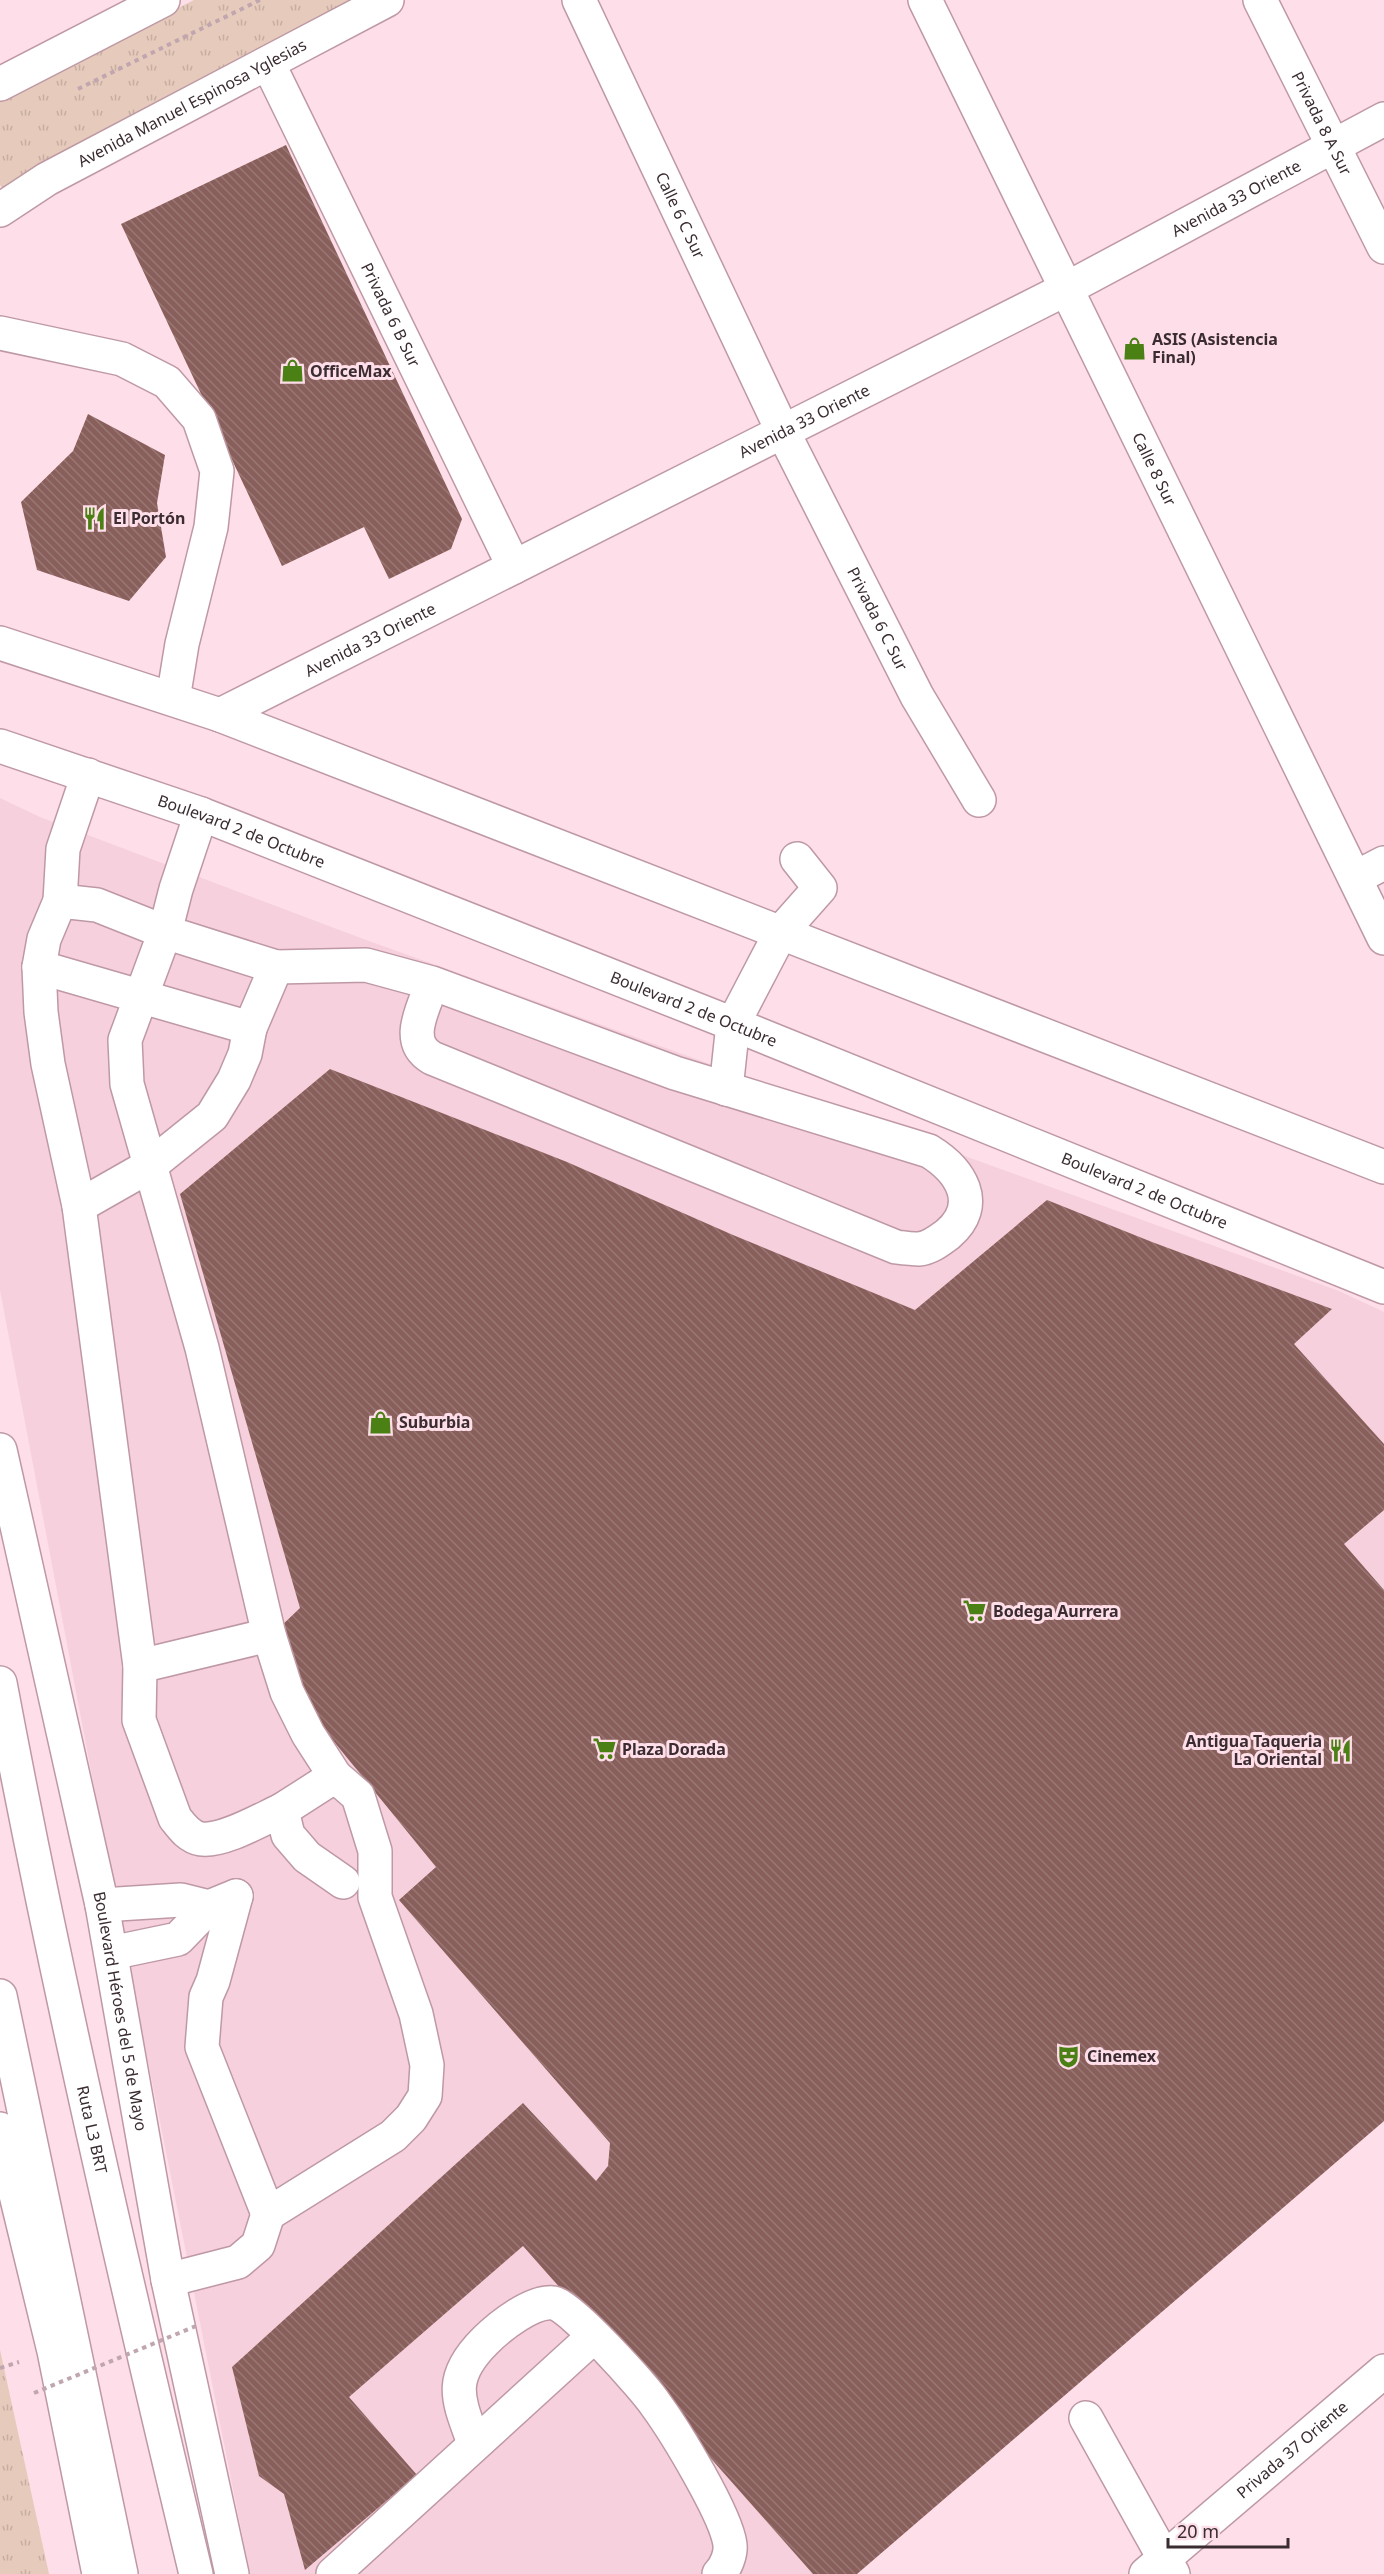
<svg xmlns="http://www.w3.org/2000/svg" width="1384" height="2574" viewBox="0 0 1384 2574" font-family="'Noto Sans',sans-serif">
  <defs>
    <pattern id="park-tufts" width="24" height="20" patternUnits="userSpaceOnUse" patternTransform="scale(1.5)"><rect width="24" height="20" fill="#e6cbbc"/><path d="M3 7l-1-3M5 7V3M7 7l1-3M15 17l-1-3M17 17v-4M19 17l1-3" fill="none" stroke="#c6aea2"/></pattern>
    <pattern id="building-back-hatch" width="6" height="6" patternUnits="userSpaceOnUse" patternTransform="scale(1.5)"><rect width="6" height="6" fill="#895f5b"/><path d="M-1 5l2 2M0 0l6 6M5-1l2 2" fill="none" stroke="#987774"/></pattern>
  </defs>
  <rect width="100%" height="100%" fill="#fedee8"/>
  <!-- built -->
  <path fill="#f6d0dc" d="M 0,798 L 40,817 L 358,937 L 1339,1291 L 1384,1312 L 1384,2121 L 857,2574 L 250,2574 L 106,1850 L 0,1290 Z"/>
  <!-- park -->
  <g fill="url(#park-tufts)">
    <path d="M 194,0 L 368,0 L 3,189 L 0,185 L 0,98 Z"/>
    <path d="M 0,2350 L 49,2574 L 0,2574 Z"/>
  </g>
  <!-- building -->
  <g fill="url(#building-back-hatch)">
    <path d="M 286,145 L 462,519 L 451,549 L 389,579 L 364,527 L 282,566 L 121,224 Z"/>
    <path d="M 88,414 L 165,455 L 157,503 L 166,557 L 129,601 L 37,570 L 21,502 L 73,451 Z"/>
    <path d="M 330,1069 L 567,1162 L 733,1235 L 915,1310 L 1047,1200 L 1152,1242 L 1332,1309 L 1294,1344 L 1384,1444 L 1384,1510 L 1344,1544 L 1384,1590 L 1384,2121 L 857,2574 L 813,2574 L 523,2246 L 349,2397 L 417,2475 L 305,2570 L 284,2494 L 259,2476 L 232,2367 L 523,2103 L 596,2181 L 608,2166 L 610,2143 L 399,1900 L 436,1867 L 296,1695 L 277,1630 L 300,1608 L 180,1194 Z"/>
  </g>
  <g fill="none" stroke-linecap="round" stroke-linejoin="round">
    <defs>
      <g id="minor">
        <path id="s1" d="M 579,0 L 783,432 L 917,696 L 979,800"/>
        <path id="s2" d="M 925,0 L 1384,938"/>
        <path id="s3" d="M 1260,0 L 1384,247"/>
        <path id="s4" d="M 268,63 L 514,567"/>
        <path d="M 0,333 L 122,359 L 167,382 L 199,419 L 217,471 L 211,527 L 182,644 L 173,699"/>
        <path id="s5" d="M 220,715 L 1066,289 L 1384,119"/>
        <path d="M 201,814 L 176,889 L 165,932 L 125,1040 L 127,1084 L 202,1348 L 269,1635 L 287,1692 L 308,1734 L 335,1776 L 358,1796 L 375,1851 L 375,1897 L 416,2014 L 427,2065 L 425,2096 L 411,2118 L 393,2136 L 268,2214 L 202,2047 L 206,1997 L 213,1981 L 236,1896"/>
        <path d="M 1355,878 L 1384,863"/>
        <path d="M 60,901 L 63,849 L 88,775"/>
        <path d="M 39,967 L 250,1028 L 245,1054 L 234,1080 L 212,1116 L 151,1165 L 79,1206"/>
        <path d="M 276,967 L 366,965 L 432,983 L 675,1073 L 929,1151 C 960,1170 983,1204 948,1234 C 940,1240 930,1248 919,1249 C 912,1249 904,1248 896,1247 L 432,1058 C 403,1041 424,1008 432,983"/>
        <path d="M 250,1028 L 276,967 L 165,932 L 97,905 L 60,901 L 44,939 L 39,967 L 41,1012 L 48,1064 L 79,1206 L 140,1666 L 139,1720 L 175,1818 C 182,1827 189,1837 201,1839 C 223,1842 262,1819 282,1810 L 288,1835 L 307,1857 L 343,1882"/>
        <path d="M 726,1089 L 733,1024 L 781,932 L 820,888 L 797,859"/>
        <path d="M 140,1666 L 269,1635"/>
        <path id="s6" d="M 0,1683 C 56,1982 125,2278 196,2574"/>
        <path d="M 282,1810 L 335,1776"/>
        <path d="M 102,1905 L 181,1900 L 209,1907"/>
        <path d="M 111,1953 L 178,1939 L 209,1907 L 236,1896"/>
        <path d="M 0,1996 L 121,2574"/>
        <path d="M 168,2280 L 238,2262 L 258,2245 L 268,2214"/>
        <path d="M 1086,2418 L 1173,2574"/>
        <path d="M 474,2443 C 458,2399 447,2379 485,2341 C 500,2326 533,2300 554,2303 C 570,2305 645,2388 656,2405 C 675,2431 727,2516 730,2545 C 731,2554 726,2567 719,2574"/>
        <path d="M 333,2574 L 594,2336"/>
        <path id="s7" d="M 1146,2574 L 1384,2371"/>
      </g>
      <g id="major">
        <path d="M 0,84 L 163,0"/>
        <path id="s8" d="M 0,210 L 47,179 L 387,0"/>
        <path d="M 0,643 L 220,715 L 1384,1167"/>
        <path id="s9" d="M 0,746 L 201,814 L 733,1024 L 1384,1287"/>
        <path id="s10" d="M 0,1450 L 102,1905 L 168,2280 L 232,2574"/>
        <path d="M 0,2129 L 54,2351 L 99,2574"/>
      </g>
    </defs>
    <!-- minor casing -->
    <use href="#minor" stroke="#be99a4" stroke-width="36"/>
    <!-- major casing -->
    <use href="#major" stroke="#be99a4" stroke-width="36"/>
    <!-- path -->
    <g stroke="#c0a6ae" stroke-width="4" stroke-dasharray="4.5 4.5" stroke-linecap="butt">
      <path d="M 78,89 L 260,0"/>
      <path d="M 0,2368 L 19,2362"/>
    </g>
    <!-- minor -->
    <use href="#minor" stroke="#fff" stroke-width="33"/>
    <!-- major -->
    <use href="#major" stroke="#fff" stroke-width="33"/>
    <!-- path-bridge -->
    <path stroke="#c0a6ae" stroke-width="4" stroke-dasharray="4.5 4.5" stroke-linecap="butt" d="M 34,2393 L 196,2326"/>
  </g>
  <!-- icons -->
  <defs>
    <symbol id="shop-bare" viewBox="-9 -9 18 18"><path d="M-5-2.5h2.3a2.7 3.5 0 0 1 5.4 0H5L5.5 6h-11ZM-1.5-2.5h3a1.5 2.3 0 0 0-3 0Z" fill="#4b8015" stroke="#fedee8" stroke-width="2.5" paint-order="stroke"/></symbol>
    <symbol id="restaurant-bare" viewBox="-9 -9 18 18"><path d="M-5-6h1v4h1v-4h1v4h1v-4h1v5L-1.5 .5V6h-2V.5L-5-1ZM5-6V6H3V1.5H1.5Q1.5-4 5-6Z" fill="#4b8015" stroke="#fedee8" stroke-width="2.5" paint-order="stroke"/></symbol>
    <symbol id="supermarket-bare" viewBox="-9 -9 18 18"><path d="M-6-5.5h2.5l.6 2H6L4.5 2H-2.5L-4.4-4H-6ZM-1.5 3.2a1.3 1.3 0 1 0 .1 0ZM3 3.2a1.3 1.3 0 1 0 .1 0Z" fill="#4b8015" stroke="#fedee8" stroke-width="2.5" paint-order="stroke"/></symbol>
    <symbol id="theatre-bare" viewBox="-9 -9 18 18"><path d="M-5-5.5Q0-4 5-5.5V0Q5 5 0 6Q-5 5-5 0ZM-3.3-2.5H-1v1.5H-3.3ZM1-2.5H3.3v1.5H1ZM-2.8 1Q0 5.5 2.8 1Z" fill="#4b8015" stroke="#fedee8" stroke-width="2.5" paint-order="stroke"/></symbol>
  </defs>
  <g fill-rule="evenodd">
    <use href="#shop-bare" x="1118" y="332" width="33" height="33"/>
    <use href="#shop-bare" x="276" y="354" width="33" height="33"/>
    <use href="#restaurant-bare" x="78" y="502" width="33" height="33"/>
    <use href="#shop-bare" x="364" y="1406" width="33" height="33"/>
    <use href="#supermarket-bare" x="958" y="1594" width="33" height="33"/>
    <use href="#supermarket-bare" x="588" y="1732" width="33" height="33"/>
    <use href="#restaurant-bare" x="1324" y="1734" width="33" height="33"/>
    <use href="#theatre-bare" x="1052" y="2040" width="33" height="33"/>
  </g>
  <g text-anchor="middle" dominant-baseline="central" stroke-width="6" stroke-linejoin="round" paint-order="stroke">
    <!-- street labels -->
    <g font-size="16" fill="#3a2c30" stroke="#fedee8">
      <text stroke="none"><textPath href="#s8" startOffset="220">Avenida Manuel Espinosa Yglesias</textPath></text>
      <text stroke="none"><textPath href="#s3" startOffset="138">Privada 8 A Sur</textPath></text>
      <text stroke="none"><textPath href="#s5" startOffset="1140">Avenida 33 Oriente</textPath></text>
      <text stroke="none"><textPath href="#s1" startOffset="238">Calle 6 C Sur</textPath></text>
      <text stroke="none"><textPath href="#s4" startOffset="280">Privada 6 B Sur</textPath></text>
      <text stroke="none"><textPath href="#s5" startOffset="654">Avenida 33 Oriente</textPath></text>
      <text stroke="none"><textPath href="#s2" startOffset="522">Calle 8 Sur</textPath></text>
      <text stroke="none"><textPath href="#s1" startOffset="687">Privada 6 C Sur</textPath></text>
      <text stroke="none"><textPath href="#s5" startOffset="168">Avenida 33 Oriente</textPath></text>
      <text stroke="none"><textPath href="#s9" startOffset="256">Boulevard 2 de Octubre</textPath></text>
      <text stroke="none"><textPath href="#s9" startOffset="742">Boulevard 2 de Octubre</textPath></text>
      <text stroke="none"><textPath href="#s9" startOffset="1228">Boulevard 2 de Octubre</textPath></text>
      <text stroke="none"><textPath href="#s10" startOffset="574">Boulevard Héroes del 5 de Mayo</textPath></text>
      <text stroke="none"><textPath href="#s6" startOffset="456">Ruta L3 BRT</textPath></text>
      <text stroke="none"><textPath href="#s7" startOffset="192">Privada 37 Oriente</textPath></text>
    </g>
    <!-- poi labels -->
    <g font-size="16" font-weight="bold" fill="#3a2c30" stroke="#fedee8" text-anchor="start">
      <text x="1152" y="339">ASIS (Asistencia<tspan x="1152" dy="18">Final)</tspan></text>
      <text x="310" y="371">OfficeMax</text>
      <text x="113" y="518">El Portón</text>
      <text x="399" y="1422">Suburbia</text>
      <text x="993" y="1611">Bodega Aurrera</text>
      <text x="1322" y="1741" text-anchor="end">Antigua Taqueria<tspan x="1322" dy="18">La Oriental</tspan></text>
      <text x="622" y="1749">Plaza Dorada</text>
      <text x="1087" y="2056">Cinemex</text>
    </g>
  </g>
  <!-- scale -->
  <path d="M1168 2538v9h120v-9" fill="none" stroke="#3a2c30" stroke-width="3"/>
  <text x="1177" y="2538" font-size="18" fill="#3a2c30" stroke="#fedee8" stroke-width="4.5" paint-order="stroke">20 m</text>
</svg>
